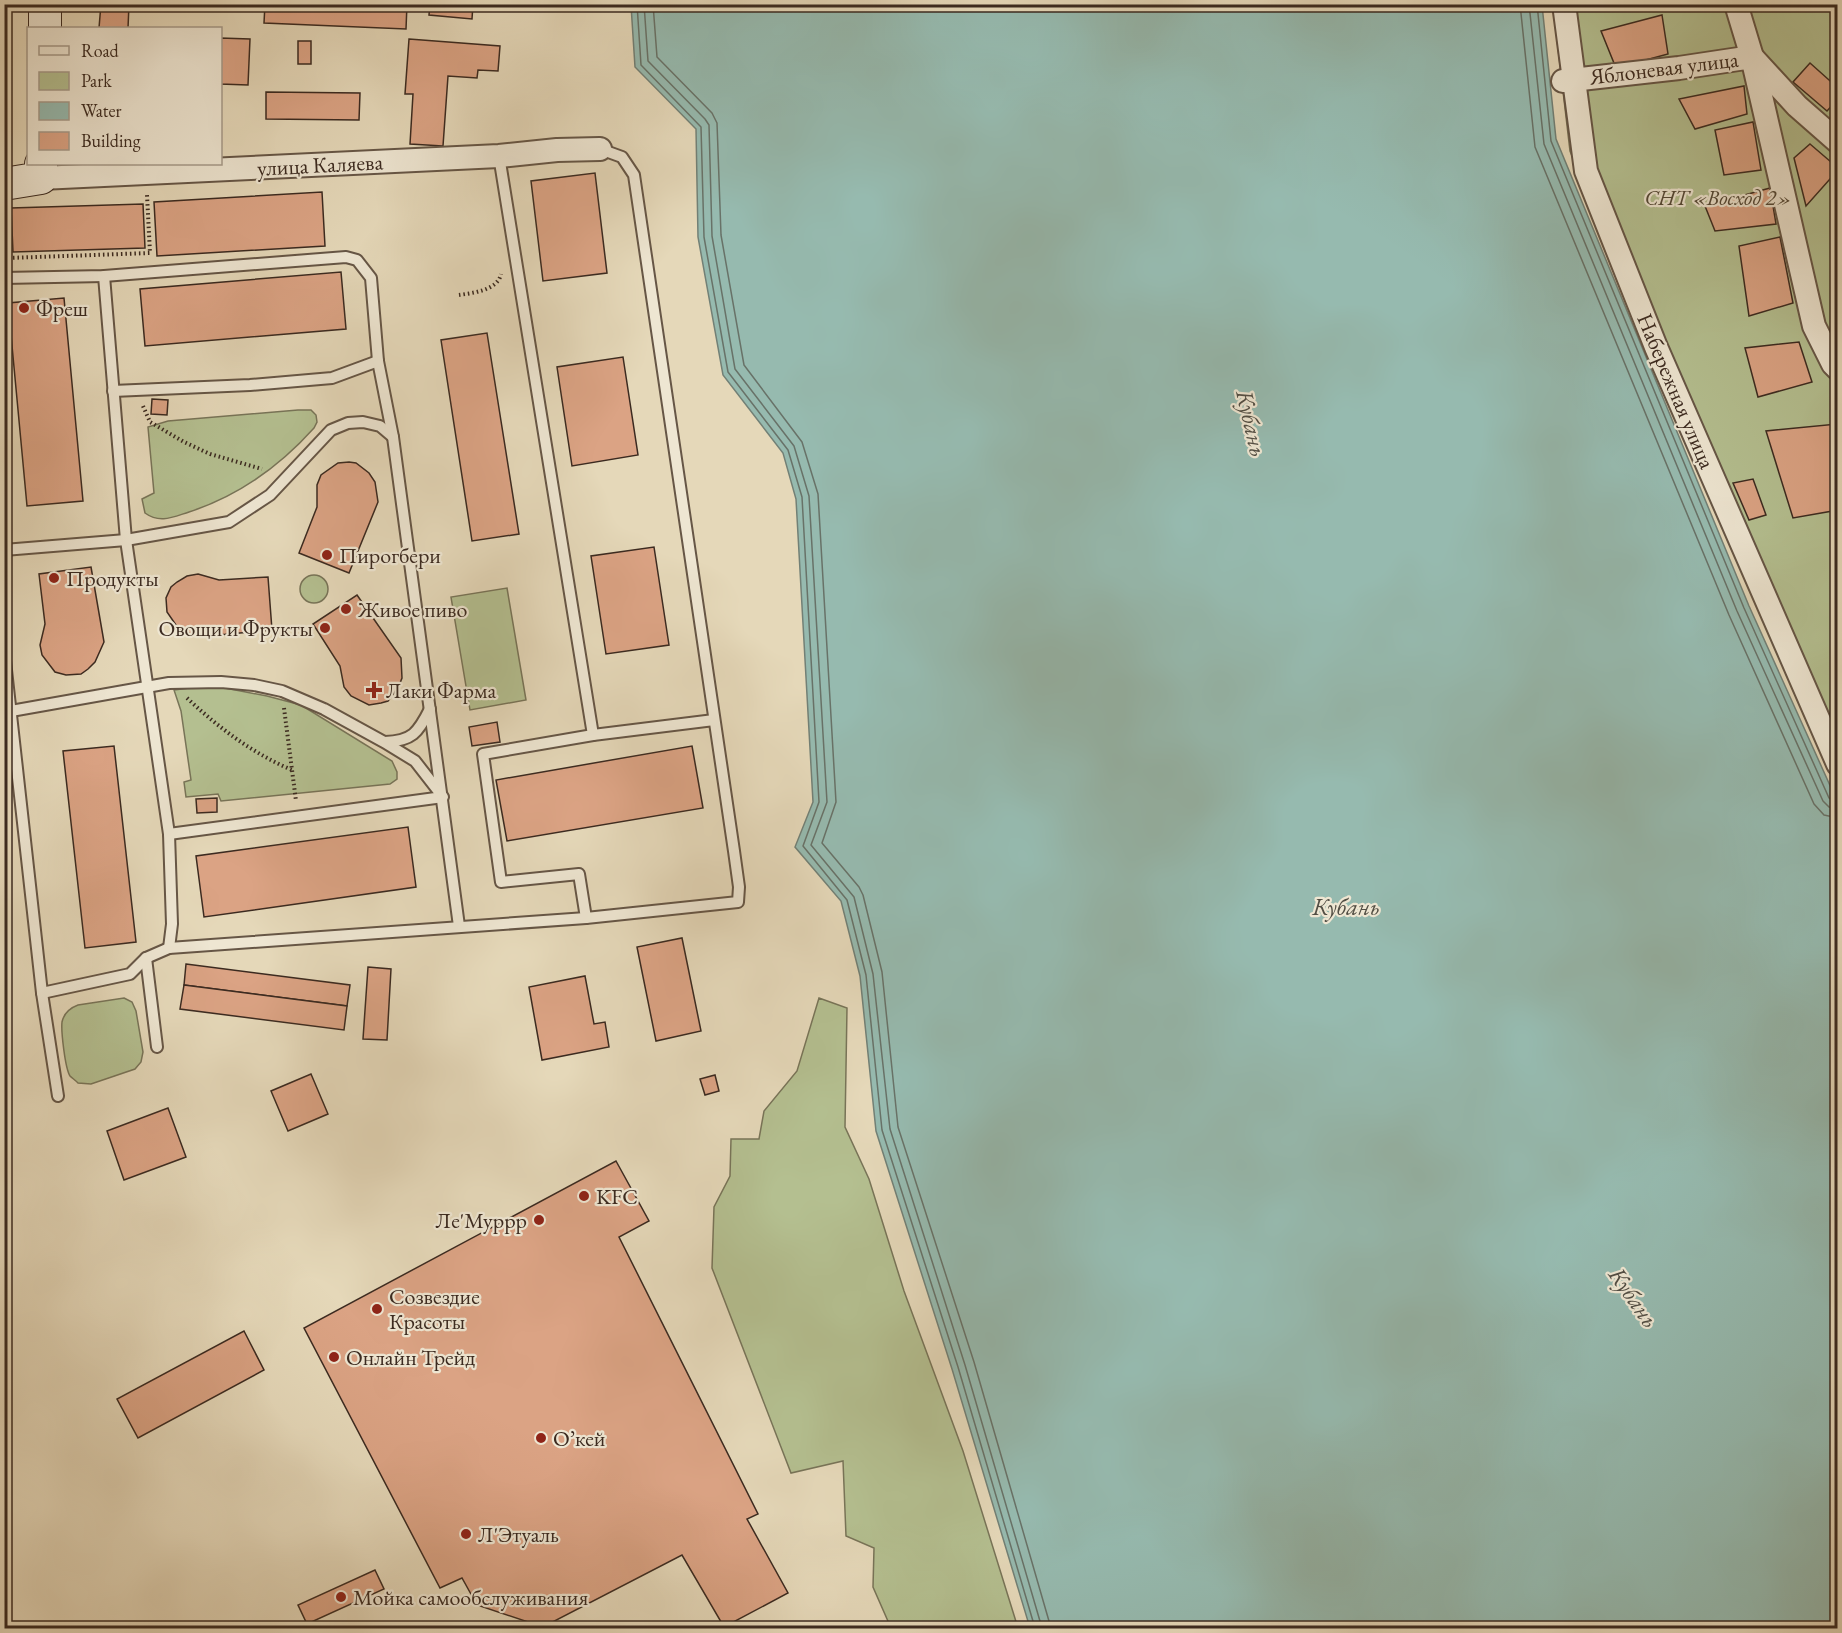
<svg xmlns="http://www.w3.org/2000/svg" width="1842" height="1633" viewBox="0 0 1842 1633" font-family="'EB Garamond',serif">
  <rect width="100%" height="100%" fill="#e5d8b9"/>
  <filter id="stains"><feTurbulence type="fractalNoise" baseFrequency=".00333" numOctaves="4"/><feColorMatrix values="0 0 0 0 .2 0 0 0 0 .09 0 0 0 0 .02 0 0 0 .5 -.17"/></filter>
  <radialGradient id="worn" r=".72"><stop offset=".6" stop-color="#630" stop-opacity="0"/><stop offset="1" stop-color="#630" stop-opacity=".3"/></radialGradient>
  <!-- green -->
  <g fill="#b4bf90" stroke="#787458" stroke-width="1.5">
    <path d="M 1553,5 L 1837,5 L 1837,785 L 1708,490 L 1570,151 Z"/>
    <path d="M 298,410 L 311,410 L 316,415 L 317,422 L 314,428 C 280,466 238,496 189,512 C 173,517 160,524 145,513 L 142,499 L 154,493 L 148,427 L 168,421 Z"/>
    <circle cx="314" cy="589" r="14"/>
    <path d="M 507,588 L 526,700 L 470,710 L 451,597 Z"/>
    <path d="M 197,687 L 225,688 L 267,696 L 301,705 L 392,761 L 397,772 L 397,779 L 390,784 L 221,801 L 218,794 L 186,797 L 184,782 L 191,780 L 181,711 L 174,690 Z"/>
    <path d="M 124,998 L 132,1002 L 136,1011 L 143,1052 L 141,1062 L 135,1069 L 91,1084 L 78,1083 C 75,1080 72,1078 70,1076 C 65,1068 61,1031 62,1022 C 64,1013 70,1008 78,1005 Z"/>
    <path d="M 819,998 L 847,1008 L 845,1127 L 869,1179 L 904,1291 L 963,1451 L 1018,1628 L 891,1628 L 873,1587 L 874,1548 L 846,1536 L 843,1461 L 791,1473 L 712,1268 L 714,1207 L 730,1176 L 731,1139 L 759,1139 L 764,1111 L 797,1071 Z"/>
  </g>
  <!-- water -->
  <path fill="#96baaf" stroke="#728076" stroke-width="1.5" d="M 631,5 L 1542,5 L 1556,139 L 1749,606 L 1837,801 L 1837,1628 L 1030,1628 L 952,1369 L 876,1131 L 860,976 L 841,901 L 795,847 L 813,802 L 796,499 L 783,453 L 723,375 L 698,237 L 696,129 L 635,67 Z"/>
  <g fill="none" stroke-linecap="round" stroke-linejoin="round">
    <!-- shore -->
    <g stroke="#687268" stroke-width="1.5">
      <path d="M 637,4 L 641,65 L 701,127 L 704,237 L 728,372 L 788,450 L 802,497 L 819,802 L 803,846 L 847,900 L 866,975 L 882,1130 L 958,1367 L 1035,1628"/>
      <path d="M 644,4 L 648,61 L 705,119 L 709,125 L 712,236 L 735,369 L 794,446 L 809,496 L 827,802 L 811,845 L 854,897 L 873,974 L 890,1129 L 965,1365 L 1042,1628"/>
      <path d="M 653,4 L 657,57 L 712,113 L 717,123 L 721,235 L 744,365 L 802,442 L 818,494 L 836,802 L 822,843 L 859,887 L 863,895 L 882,972 L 898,1127 L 974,1362 L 1051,1628"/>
      <path d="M 1520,4 L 1535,147 L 1729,615 L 1814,804 L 1824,815 L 1838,818"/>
      <path d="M 1529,4 L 1544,144 L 1737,611 L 1823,801 L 1829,807 L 1838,809"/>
      <path d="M 1537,4 L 1551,141 L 1744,608 L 1829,798 L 1833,801 L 1838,802"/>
    </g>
  </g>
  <!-- building -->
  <g fill="#dba384" stroke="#3b2a20" stroke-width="1.5">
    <path d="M 101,4 L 129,4 L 128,28 L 99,28 Z"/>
    <path d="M 265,4 L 407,4 L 406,29 L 264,23 Z"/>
    <path d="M 430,4 L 473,4 L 472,19 L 429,15 Z"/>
    <path d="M 1662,15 L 1668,54 L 1616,68 L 1601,31 Z"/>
    <path d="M 220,38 L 250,39 L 248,85 L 220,84 Z"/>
    <path d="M 409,39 L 500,46 L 498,71 L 478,70 L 477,78 L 448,76 L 443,146 L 410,144 L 413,94 L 405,94 Z"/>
    <rect x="298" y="41" width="13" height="23"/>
    <path d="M 1810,63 L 1838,88 L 1838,99 L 1827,111 L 1793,82 Z"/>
    <path d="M 1744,86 L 1747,114 L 1695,129 L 1679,99 Z"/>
    <path d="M 266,92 L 360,93 L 359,120 L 266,119 Z"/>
    <path d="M 1753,122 L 1761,170 L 1724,175 L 1715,130 Z"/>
    <path d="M 1810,144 L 1838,168 L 1838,170 L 1806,206 L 1794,158 Z"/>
    <path d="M 595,173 L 607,273 L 543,281 L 531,181 Z"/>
    <path d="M 1770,188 L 1776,224 L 1715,231 L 1705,206 Z"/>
    <path d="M 322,192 L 325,246 L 157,256 L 154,202 Z"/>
    <path d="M 143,204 L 145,248 L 13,252 L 11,208 Z"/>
    <path d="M 1780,237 L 1793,303 L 1749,316 L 1739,246 Z"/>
    <path d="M 341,272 L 346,329 L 145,346 L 140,289 Z"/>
    <path d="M 64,298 L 83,501 L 27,506 L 8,303 Z"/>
    <path d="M 487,333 L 519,534 L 472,541 L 441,340 Z"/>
    <path d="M 1799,342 L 1812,382 L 1758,397 L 1745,348 Z"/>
    <path d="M 623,357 L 638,455 L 572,466 L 557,367 Z"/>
    <path d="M 152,399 L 168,400 L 167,415 L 151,414 Z"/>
    <path d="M 1837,424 L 1838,510 L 1793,518 L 1766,431 Z"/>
    <path d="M 349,462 L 356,463 L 369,473 L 375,482 L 378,502 L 349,573 L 299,553 L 317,507 L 317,485 L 321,475 L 338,463 Z"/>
    <path d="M 1753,479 L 1766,515 L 1749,520 L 1733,483 Z"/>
    <path d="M 654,547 L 669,645 L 606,654 L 591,556 Z"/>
    <path d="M 91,567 L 104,642 L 95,662 L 88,669 L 81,674 L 66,675 L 55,672 L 42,655 L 40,645 L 45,624 L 39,574 Z"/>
    <path d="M 198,574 L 219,580 L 268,577 L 272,630 L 197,637 L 178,628 L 167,612 L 166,598 L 171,587 L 177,582 L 187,576 Z"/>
    <path d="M 357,595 L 401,658 L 402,678 L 398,688 L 388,701 L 381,703 L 369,705 L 351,696 L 344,687 L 340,666 L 313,624 Z"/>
    <path d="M 497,722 L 500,742 L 472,746 L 469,727 Z"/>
    <path d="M 114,746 L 136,942 L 85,948 L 63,751 Z"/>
    <path d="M 692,746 L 703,808 L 507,841 L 496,780 Z"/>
    <path d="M 217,798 L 217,812 L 197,813 L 196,799 Z"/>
    <path d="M 408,827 L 416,887 L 204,917 L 196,856 Z"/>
    <path d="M 682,938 L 701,1031 L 656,1041 L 637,947 Z"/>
    <path d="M 186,964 L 350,985 L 347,1006 L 184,985 Z"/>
    <path d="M 368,967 L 391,969 L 387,1040 L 363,1039 Z"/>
    <path d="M 585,976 L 594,1024 L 605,1022 L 609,1047 L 542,1060 L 529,987 Z"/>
    <path d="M 184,985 L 347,1006 L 344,1030 L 180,1009 Z"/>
    <path d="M 311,1074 L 328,1114 L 288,1131 L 271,1091 Z"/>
    <path d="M 715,1075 L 719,1091 L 705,1095 L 700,1079 Z"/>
    <path d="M 168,1108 L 186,1157 L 124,1180 L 107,1131 Z"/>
    <path d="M 616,1161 L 649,1221 L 619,1237 L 758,1514 L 747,1519 L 788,1593 L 724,1627 L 682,1555 L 543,1627 L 477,1605 L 462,1578 L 440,1588 L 304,1328 Z"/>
    <path d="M 244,1331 L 264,1370 L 138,1438 L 117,1399 Z"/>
    <path d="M 375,1570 L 384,1589 L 307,1624 L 298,1605 Z"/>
  </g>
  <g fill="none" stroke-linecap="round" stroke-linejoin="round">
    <defs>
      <g id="lane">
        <path d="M 499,156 L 593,735"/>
        <path d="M 104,276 L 126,540 L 169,834 L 172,924 L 169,948"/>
        <path d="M 4,278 L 104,276 L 346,257 L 357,260 L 371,278 L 378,361 L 393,437 L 459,926"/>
        <path d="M 113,391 L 250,385 L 332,378 L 378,361"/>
        <path d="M 4,550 L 126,540 L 229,522 L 270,495 L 331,430 L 348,423 L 363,422 L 380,426 L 393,437"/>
        <path d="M 4,652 L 42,993 L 58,1096"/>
        <path d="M 11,711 L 169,683 L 221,682 L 254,685 L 282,691 L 324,709 L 384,742 L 415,761 L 443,797 L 169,834"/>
        <path d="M 385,742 C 412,741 418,733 430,709"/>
        <path d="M 586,918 L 579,874 L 501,882 L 483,754 L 593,735 L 714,720"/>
        <path d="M 146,958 L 157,1047"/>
        <path d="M 42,993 L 130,974 L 146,958 L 169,948 L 586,918 L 738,902 L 739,887 L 734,851 L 634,175 L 622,157 L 600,149"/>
      </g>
      <g id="street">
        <path d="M 1564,4 L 1586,171 L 1656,347 L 1838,764"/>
        <path d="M 1736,4 L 1752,57 L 1814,326 L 1833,364 L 1838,369"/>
        <path d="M 1563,81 L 1679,68 L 1752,57 L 1797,106 L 1838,142"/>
        <path d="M 41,178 L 499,156 L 557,150 L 600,149"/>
      </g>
      <g id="secondary">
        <path d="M 45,28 L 45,4"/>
        <path d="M 4,184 L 41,178 L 41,164"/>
      </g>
    </defs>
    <!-- lane casing -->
    <use href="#lane" stroke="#665646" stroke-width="14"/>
    <!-- street casing -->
    <use href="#street" stroke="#665646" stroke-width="26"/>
    <!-- secondary casing -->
    <use href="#secondary" stroke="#3b2a20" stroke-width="34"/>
    <!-- path -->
    <g stroke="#3b2a20" stroke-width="4" stroke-dasharray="1.5 3" stroke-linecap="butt">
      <path d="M 7,209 L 8,258 L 150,253 L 147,195"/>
      <path d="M 459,295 C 473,293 498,290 501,274"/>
      <path d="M 143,406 L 150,422 L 184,442 L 210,454 L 262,469"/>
      <path d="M 425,561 L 432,560 L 430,550"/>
      <path d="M 187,698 C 219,728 252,753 292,770"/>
      <path d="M 284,708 L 296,801"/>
    </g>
    <!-- lane -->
    <use href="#lane" stroke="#eee6d2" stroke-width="10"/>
    <!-- street -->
    <use href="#street" stroke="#eee6d2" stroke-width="22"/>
    <!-- secondary -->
    <use href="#secondary" stroke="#eee6d2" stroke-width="32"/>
  </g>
  <!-- markers -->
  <g fill="#8f2418" stroke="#eee6d2" stroke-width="2">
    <circle cx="24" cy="308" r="6"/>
    <circle cx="327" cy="555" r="6"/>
    <circle cx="54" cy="578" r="6"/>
    <circle cx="346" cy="609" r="6"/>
    <circle cx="325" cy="628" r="6"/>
    <path d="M371 681h6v6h6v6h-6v6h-6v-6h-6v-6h6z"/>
    <circle cx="584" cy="1196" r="6"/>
    <circle cx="539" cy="1220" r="6"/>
    <circle cx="377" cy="1309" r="6"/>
    <circle cx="334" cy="1357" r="6"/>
    <circle cx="541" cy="1438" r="6"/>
    <circle cx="466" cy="1534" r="6"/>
    <circle cx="341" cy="1597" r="6"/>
  </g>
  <g text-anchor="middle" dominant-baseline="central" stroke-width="4.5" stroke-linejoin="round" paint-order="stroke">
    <!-- street labels -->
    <g font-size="22" fill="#3b2a20" stroke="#eee6d2">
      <text transform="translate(1664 68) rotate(-7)">Яблоневая улица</text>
      <text transform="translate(320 165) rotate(-3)">улица Каляева</text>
      <text transform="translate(1676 391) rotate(67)">Набережная улица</text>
    </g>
    <!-- park labels -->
    <g font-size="22" font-style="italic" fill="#534836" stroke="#eee6d2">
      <text x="1718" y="197">СНТ «Восход 2»</text>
    </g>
    <!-- poi labels -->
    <g font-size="22" fill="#3b2a20" stroke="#eee6d2" text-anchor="start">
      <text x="36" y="308">Фреш</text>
      <text x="339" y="555">Пирогбери</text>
      <text x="66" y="578">Продукты</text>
      <text x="358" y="609">Живое пиво</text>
      <text x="313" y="628" text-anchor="end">Овощи и Фрукты</text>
      <text x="386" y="690">Лаки Фарма</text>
      <text x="596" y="1196">KFC</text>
      <text x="527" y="1220" text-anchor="end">Ле'Муррр</text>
      <text x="389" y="1296">Созвездие<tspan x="389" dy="25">Красоты</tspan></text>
      <text x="346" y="1357">Онлайн Трейд</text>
      <text x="553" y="1438">О’кей</text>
      <text x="478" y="1534">Л'Этуаль</text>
      <text x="353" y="1597">Мойка самообслуживания</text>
    </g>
    <!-- water labels -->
    <g font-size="24" font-style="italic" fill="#524e44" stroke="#eee6d2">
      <text transform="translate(1252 423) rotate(77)">Кубань</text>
      <text x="1346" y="906">Кубань</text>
      <text transform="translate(1634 1297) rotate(55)">Кубань</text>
    </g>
  </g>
  <!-- margin -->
  <rect width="1842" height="1633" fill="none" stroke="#e5d8b9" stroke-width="24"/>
  <rect x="6" y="6" width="1830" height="1621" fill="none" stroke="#3b2a20" stroke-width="3"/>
  <rect x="12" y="12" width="1818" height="1609" fill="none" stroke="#3b2a20" stroke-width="1.5"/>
  <!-- legend -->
  <rect x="27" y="27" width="195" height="138" fill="#eee6d2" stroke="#a69b8b" stroke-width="1.5"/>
  <rect x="39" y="46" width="30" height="9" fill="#eee6d2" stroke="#a69b8b" stroke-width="1.5"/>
  <text x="81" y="57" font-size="18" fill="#3b2a20">Road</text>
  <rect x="39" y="72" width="30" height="18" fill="#b4bf90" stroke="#a69b8b" stroke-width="1.5"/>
  <text x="81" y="87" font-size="18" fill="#3b2a20">Park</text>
  <rect x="39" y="102" width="30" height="18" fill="#96baaf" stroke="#a69b8b" stroke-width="1.5"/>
  <text x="81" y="117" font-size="18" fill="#3b2a20">Water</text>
  <rect x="39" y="132" width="30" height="18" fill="#dba384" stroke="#a69b8b" stroke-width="1.5"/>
  <text x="81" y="147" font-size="18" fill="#3b2a20">Building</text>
  <rect width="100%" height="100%" filter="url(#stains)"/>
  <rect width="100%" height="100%" fill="url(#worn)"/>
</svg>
